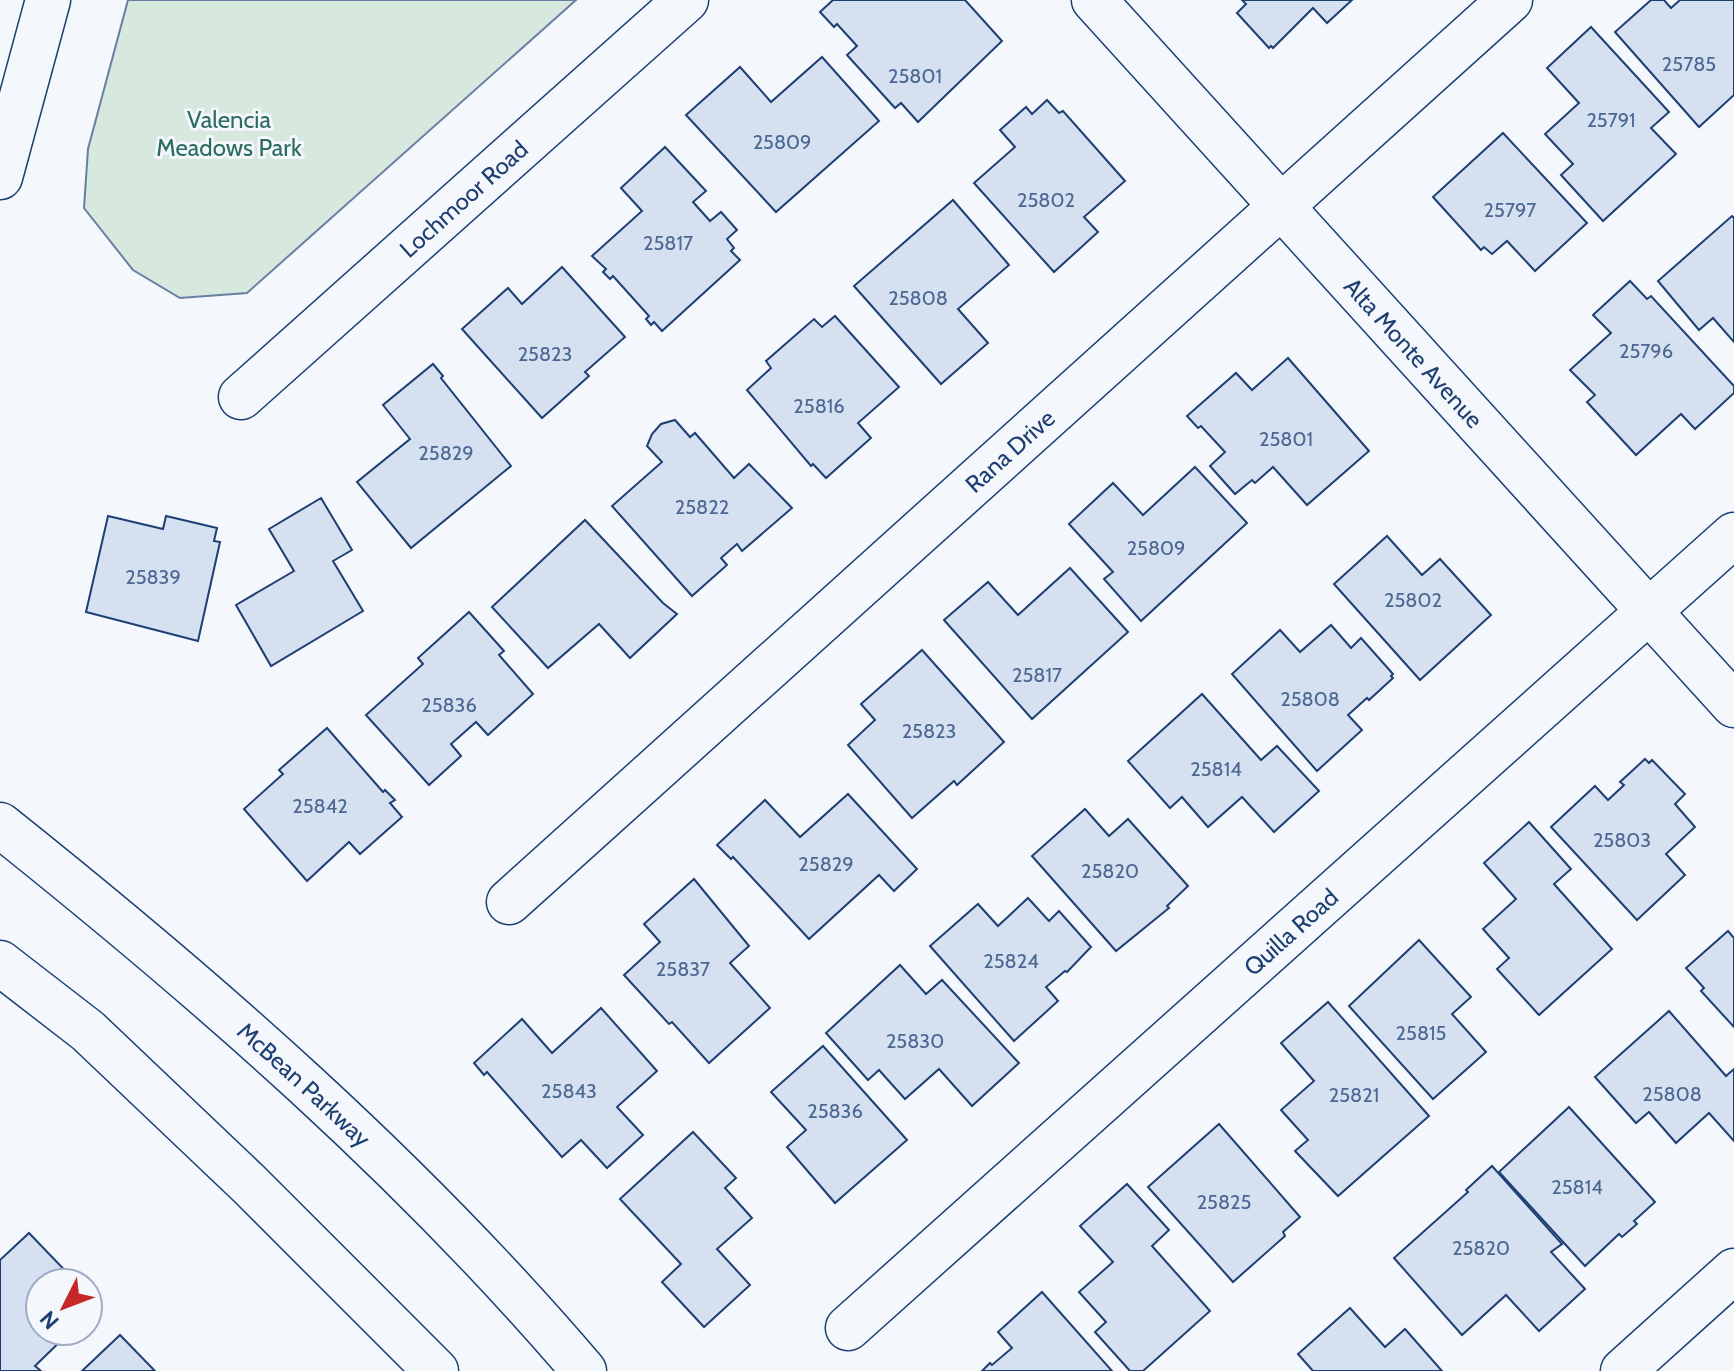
<svg xmlns="http://www.w3.org/2000/svg" width="1734" height="1371" viewBox="0 0 1734 1371" font-family="Cabin,sans-serif">
  <rect width="100%" height="100%" fill="#f4f7fb"/>
  <!-- green -->
  <path fill="#d7e8df" stroke="#687fa3" stroke-width="2" d="M 128,0 L 576,0 L 247,293 L 180,298 L 133,270 L 84,208 L 88,149 Z"/>
  <!-- building -->
  <g fill="#d5e0f0" stroke="#1d3f73" stroke-width="2">
    <path d="M 833,0 L 965,0 L 1002,41 L 918,122 L 901,103 L 895,108 L 847,55 L 857,46 L 837,24 L 834,27 L 820,12 Z"/>
    <path d="M 1242,0 L 1352,0 L 1327,23 L 1313,8 L 1273,48 L 1271,46 L 1269,48 L 1237,13 L 1246,4 Z"/>
    <path d="M 1651,0 L 1664,0 L 1671,8 L 1680,0 L 1734,0 L 1734,95 L 1699,127 L 1615,32 Z"/>
    <path d="M 1591,27 L 1669,112 L 1651,128 L 1676,154 L 1603,221 L 1561,175 L 1573,164 L 1545,134 L 1579,103 L 1547,68 Z"/>
    <path d="M 822,57 L 879,121 L 776,212 L 686,115 L 740,67 L 771,102 Z"/>
    <path d="M 1047,100 L 1059,113 L 1063,111 L 1125,181 L 1084,217 L 1098,232 L 1054,272 L 974,183 L 1015,147 L 1000,130 L 1026,107 L 1032,114 Z"/>
    <path d="M 1503,133 L 1587,223 L 1535,271 L 1507,241 L 1492,254 L 1484,247 L 1481,250 L 1433,197 Z"/>
    <path d="M 665,147 L 706,191 L 693,202 L 710,221 L 721,212 L 737,230 L 727,239 L 734,248 L 731,251 L 740,260 L 662,331 L 654,322 L 651,325 L 646,319 L 649,316 L 613,276 L 610,279 L 603,272 L 606,269 L 592,256 L 642,211 L 621,188 Z"/>
    <path d="M 953,200 L 1009,265 L 958,309 L 988,343 L 941,384 L 854,286 Z"/>
    <path d="M 1732,216 L 1734,218 L 1734,342 L 1713,318 L 1699,330 L 1658,281 Z"/>
    <path d="M 562,267 L 625,337 L 585,372 L 589,376 L 542,418 L 462,329 L 508,288 L 522,304 Z"/>
    <path d="M 1630,281 L 1647,299 L 1651,296 L 1734,386 L 1734,393 L 1695,429 L 1681,414 L 1636,455 L 1587,402 L 1595,395 L 1570,370 L 1611,333 L 1593,315 Z"/>
    <path d="M 835,316 L 899,387 L 858,423 L 871,438 L 826,478 L 813,464 L 811,466 L 747,390 L 771,368 L 766,361 L 814,319 L 822,327 Z"/>
    <path d="M 1288,358 L 1369,451 L 1307,505 L 1273,467 L 1255,483 L 1252,480 L 1235,494 L 1210,466 L 1225,452 L 1201,426 L 1198,428 L 1187,416 L 1236,373 L 1252,390 Z"/>
    <path d="M 433,364 L 443,376 L 441,378 L 511,466 L 411,548 L 357,482 L 410,439 L 383,405 Z"/>
    <path d="M 675,420 L 690,437 L 695,433 L 734,478 L 749,464 L 792,508 L 742,551 L 737,544 L 721,558 L 727,565 L 692,596 L 612,506 L 662,462 L 647,446 L 652,434 L 661,424 Z"/>
    <path d="M 1195,467 L 1247,523 L 1141,621 L 1104,579 L 1113,572 L 1069,524 L 1113,483 L 1143,515 Z"/>
    <path d="M 321,498 L 352,550 L 333,561 L 363,611 L 271,666 L 236,605 L 294,571 L 269,529 Z"/>
    <path d="M 108,516 L 163,529 L 166,516 L 217,528 L 214,541 L 220,542 L 198,641 L 86,612 Z"/>
    <path d="M 585,520 L 663,603 L 677,614 L 630,658 L 599,624 L 548,668 L 492,607 Z"/>
    <path d="M 1387,536 L 1422,575 L 1440,559 L 1491,615 L 1420,680 L 1334,584 Z"/>
    <path d="M 1070,568 L 1128,632 L 1032,719 L 944,620 L 988,582 L 1018,615 Z"/>
    <path d="M 469,612 L 504,651 L 499,655 L 533,694 L 488,735 L 476,722 L 451,744 L 461,756 L 429,785 L 366,715 L 423,664 L 418,658 Z"/>
    <path d="M 1331,625 L 1351,648 L 1361,638 L 1393,674 L 1391,676 L 1393,678 L 1369,700 L 1367,698 L 1348,715 L 1362,730 L 1317,771 L 1232,674 L 1280,630 L 1300,652 Z"/>
    <path d="M 922,650 L 1004,742 L 957,785 L 954,781 L 912,818 L 848,745 L 875,720 L 861,704 Z"/>
    <path d="M 1202,694 L 1261,760 L 1277,746 L 1319,791 L 1274,832 L 1242,797 L 1208,827 L 1182,797 L 1170,808 L 1128,761 Z"/>
    <path d="M 327,728 L 383,792 L 385,790 L 395,800 L 390,803 L 402,817 L 360,854 L 349,842 L 307,881 L 244,809 L 283,774 L 279,770 Z"/>
    <path d="M 1645,759 L 1649,763 L 1652,760 L 1685,794 L 1675,804 L 1695,827 L 1666,854 L 1685,875 L 1637,920 L 1551,827 L 1595,786 L 1608,800 L 1624,785 L 1620,782 Z"/>
    <path d="M 848,794 L 917,869 L 894,891 L 879,875 L 809,939 L 733,857 L 731,859 L 717,845 L 765,800 L 800,837 Z"/>
    <path d="M 1085,809 L 1109,836 L 1128,819 L 1188,886 L 1167,906 L 1169,908 L 1116,951 L 1032,856 Z"/>
    <path d="M 1529,822 L 1571,869 L 1554,884 L 1612,949 L 1539,1015 L 1497,969 L 1509,958 L 1483,929 L 1516,899 L 1484,863 Z"/>
    <path d="M 694,879 L 749,946 L 730,963 L 770,1008 L 709,1063 L 672,1022 L 669,1024 L 624,975 L 660,942 L 644,924 Z"/>
    <path d="M 1028,898 L 1049,921 L 1059,911 L 1091,947 L 1067,972 L 1065,971 L 1046,987 L 1058,1001 L 1014,1041 L 930,946 L 978,904 L 998,926 Z"/>
    <path d="M 1728,931 L 1734,938 L 1734,1027 L 1701,991 L 1704,988 L 1686,968 Z"/>
    <path d="M 1419,940 L 1471,997 L 1452,1014 L 1486,1052 L 1433,1099 L 1349,1006 Z"/>
    <path d="M 900,965 L 926,994 L 942,980 L 1019,1063 L 972,1106 L 939,1069 L 905,1099 L 879,1070 L 868,1080 L 826,1033 Z"/>
    <path d="M 1328,1002 L 1429,1116 L 1338,1196 L 1295,1151 L 1308,1140 L 1281,1110 L 1314,1081 L 1281,1043 Z"/>
    <path d="M 601,1008 L 657,1071 L 617,1107 L 643,1135 L 607,1168 L 581,1140 L 562,1157 L 487,1072 L 484,1075 L 474,1063 L 522,1019 L 552,1053 Z"/>
    <path d="M 1669,1011 L 1726,1076 L 1734,1069 L 1734,1141 L 1709,1113 L 1676,1143 L 1649,1112 L 1636,1123 L 1595,1077 Z"/>
    <path d="M 823,1046 L 907,1140 L 835,1203 L 787,1147 L 806,1130 L 771,1092 Z"/>
    <path d="M 1569,1107 L 1655,1202 L 1634,1221 L 1637,1224 L 1622,1237 L 1619,1234 L 1585,1266 L 1499,1172 Z"/>
    <path d="M 1219,1124 L 1300,1217 L 1283,1232 L 1285,1236 L 1233,1282 L 1148,1187 Z"/>
    <path d="M 693,1132 L 736,1178 L 725,1188 L 752,1218 L 717,1249 L 750,1285 L 704,1327 L 662,1282 L 681,1264 L 620,1199 Z"/>
    <path d="M 1492,1166 L 1562,1244 L 1551,1252 L 1585,1289 L 1539,1331 L 1506,1295 L 1462,1335 L 1394,1258 L 1468,1192 L 1466,1190 Z"/>
    <path d="M 1127,1184 L 1169,1230 L 1152,1246 L 1210,1311 L 1143,1371 L 1130,1371 L 1095,1332 L 1106,1322 L 1079,1292 L 1113,1262 L 1080,1226 Z"/>
    <path d="M 29,1233 L 77,1283 L 40,1283 L 40,1331 L 71,1331 L 35,1366 L 41,1371 L 0,1371 L 0,1260 Z"/>
    <path d="M 1042,1292 L 1112,1371 L 982,1371 L 990,1363 L 992,1365 L 1012,1348 L 998,1332 Z"/>
    <path d="M 88,1294 L 98,1305 L 88,1315 Z"/>
    <path d="M 1350,1308 L 1385,1347 L 1405,1329 L 1442,1371 L 1313,1371 L 1298,1354 Z"/>
    <path d="M 120,1335 L 155,1371 L 82,1371 Z"/>
  </g>
  <g fill="none" stroke-linecap="round" stroke-linejoin="round">
    <defs>
      <g id="minor">
        <path id="s1" d="M 1094,0 L 1734,705"/>
        <path d="M 0,177 L 48,0"/>
        <path id="s2" d="M 241,397 L 686,0"/>
        <path id="s3" d="M 509,902 L 1510,0"/>
        <path id="s4" d="M 848,1328 L 1734,535"/>
        <path d="M 1623,1371 L 1734,1271"/>
      </g>
      <g id="secondary">
        <path id="s5" d="M 0,825 C 207,990 412,1169 584,1371"/>
        <path d="M 0,963 L 88,1031 L 249,1184 L 436,1371"/>
      </g>
    </defs>
    <!-- minor casing -->
    <use href="#minor" stroke="#1d3f73" stroke-width="47"/>
    <!-- secondary casing -->
    <use href="#secondary" stroke="#1d3f73" stroke-width="47"/>
    <!-- minor -->
    <use href="#minor" stroke="#f4f7fb" stroke-width="44"/>
    <!-- secondary -->
    <use href="#secondary" stroke="#f4f7fb" stroke-width="44"/>
  </g>
  <g text-anchor="middle" dominant-baseline="central" stroke-width="6" stroke-linejoin="round" paint-order="stroke">
    <!-- number labels -->
    <g font-size="20" fill="#4b6792">
      <text x="1689" y="64">25785</text>
      <text x="915" y="76">25801</text>
      <text x="1611" y="120">25791</text>
      <text x="782" y="142">25809</text>
      <text x="1046" y="200">25802</text>
      <text x="1510" y="210">25797</text>
      <text x="668" y="243">25817</text>
      <text x="918" y="298">25808</text>
      <text x="1646" y="351">25796</text>
      <text x="545" y="354">25823</text>
      <text x="819" y="406">25816</text>
      <text x="1286" y="439">25801</text>
      <text x="446" y="453">25829</text>
      <text x="702" y="507">25822</text>
      <text x="1156" y="548">25809</text>
      <text x="153" y="577">25839</text>
      <text x="1413" y="600">25802</text>
      <text x="1037" y="675">25817</text>
      <text x="1310" y="699">25808</text>
      <text x="449" y="705">25836</text>
      <text x="929" y="731">25823</text>
      <text x="1216" y="769">25814</text>
      <text x="320" y="806">25842</text>
      <text x="1622" y="840">25803</text>
      <text x="826" y="864">25829</text>
      <text x="1110" y="871">25820</text>
      <text x="1011" y="961">25824</text>
      <text x="683" y="969">25837</text>
      <text x="1421" y="1033">25815</text>
      <text x="915" y="1041">25830</text>
      <text x="569" y="1091">25843</text>
      <text x="1672" y="1094">25808</text>
      <text x="1354" y="1095">25821</text>
      <text x="835" y="1111">25836</text>
      <text x="1577" y="1187">25814</text>
      <text x="1224" y="1202">25825</text>
      <text x="1481" y="1248">25820</text>
    </g>
    <!-- park labels -->
    <g font-size="24" fill="#2c6c60" stroke="#f4f7fb">
      <text x="229" y="119">Valencia<tspan x="229" dy="28">Meadows Park</tspan></text>
    </g>
    <!-- street labels -->
    <g font-size="24" fill="#1d3f73" stroke="#f4f7fb">
      <text stroke="none"><textPath href="#s2" startOffset="298">Lochmoor Road</textPath></text>
      <text stroke="none"><textPath href="#s1" startOffset="476">Alta Monte Avenue</textPath></text>
      <text stroke="none"><textPath href="#s3" startOffset="674">Rana Drive</textPath></text>
      <text stroke="none"><textPath href="#s4" startOffset="594">Quilla Road</textPath></text>
      <text stroke="none"><textPath href="#s5" startOffset="400">McBean Parkway</textPath></text>
    </g>
  </g>
  <!-- north arrow -->
  <g transform="translate(64 1307) rotate(228)"><circle r="38" fill="#f4f7fb" stroke="#9eadc5" stroke-width="2"/>
  <path d="M0-6L14 30L0 20L-14 30Z" fill="#c62828"/>
  <text y="-12" font-size="22" font-weight="bold" text-anchor="middle" fill="#1d3f73">N</text>
  </g>
</svg>
